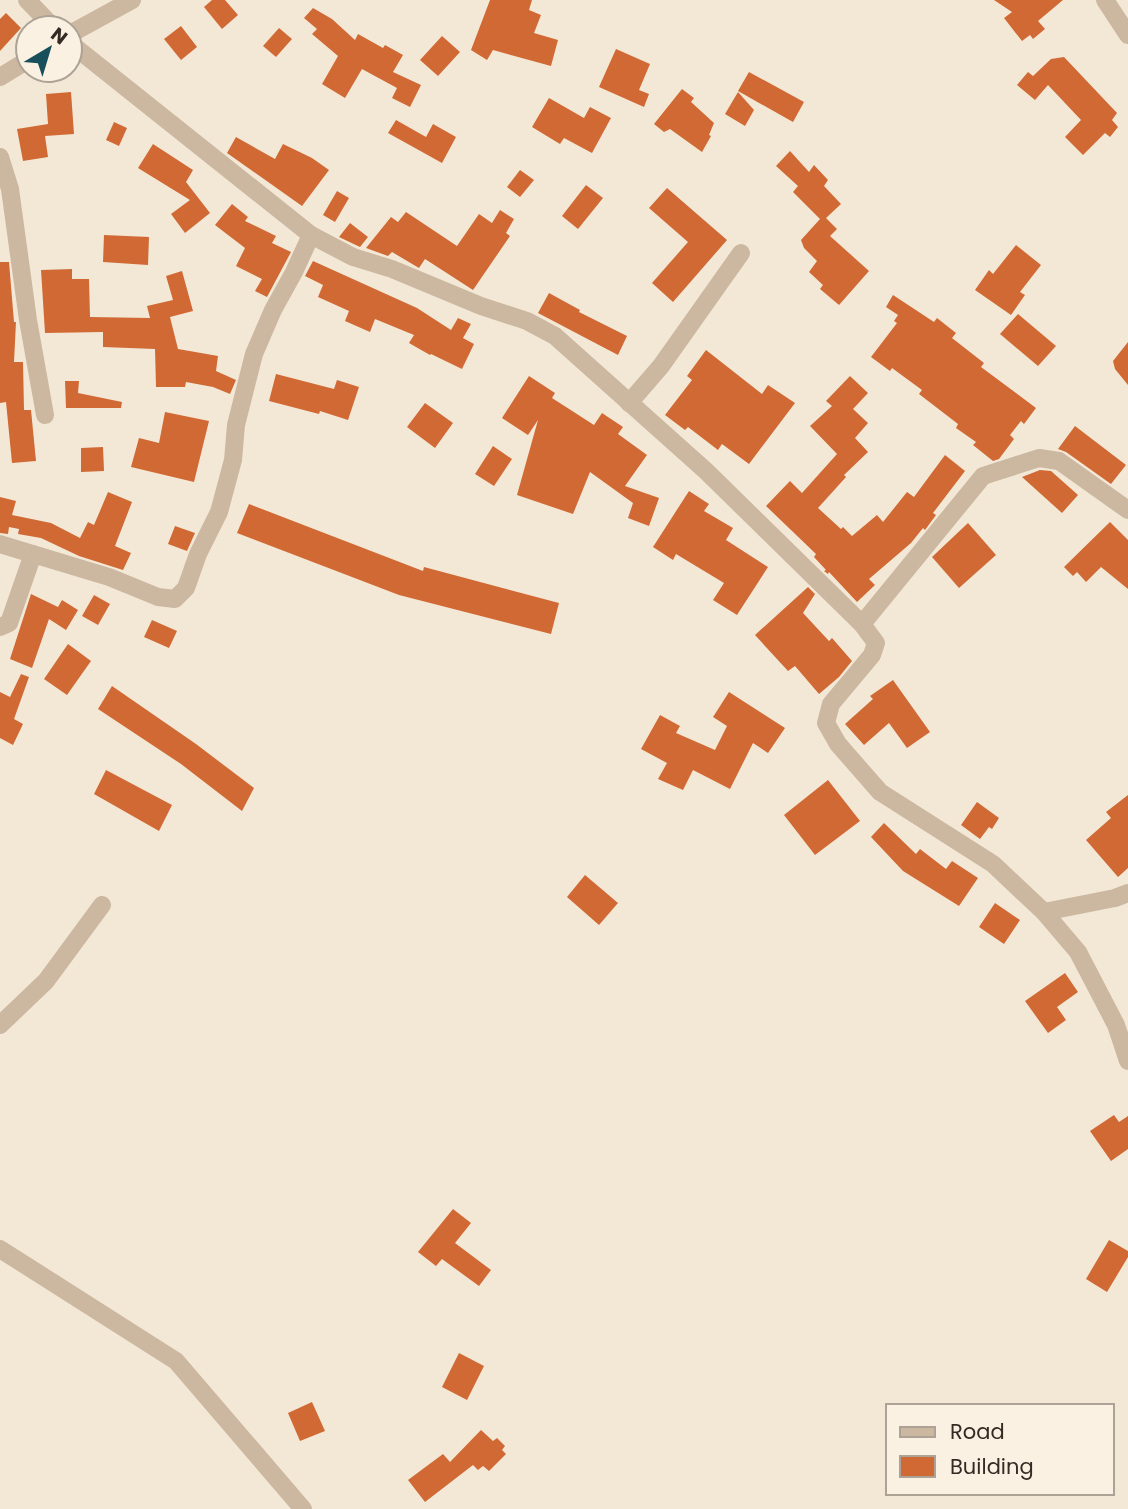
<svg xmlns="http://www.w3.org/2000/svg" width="1128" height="1509" viewBox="0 0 1128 1509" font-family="Poppins,sans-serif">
  <rect width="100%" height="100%" fill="#f3e8d6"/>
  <!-- building -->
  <g fill="#d16935">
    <path d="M 212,0 L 225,0 L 238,15 L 222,29 L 204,7 Z"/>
    <path d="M 490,0 L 532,0 L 529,10 L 541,15 L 534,33 L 558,40 L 551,66 L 493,50 L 487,60 L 471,50 Z"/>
    <path d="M 994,0 L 1063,0 L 1038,21 L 1045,29 L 1033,39 L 1030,35 L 1022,41 L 1004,18 L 1012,12 Z"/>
    <path d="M 313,8 L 332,19 L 355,40 L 358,34 L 383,48 L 385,45 L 403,55 L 393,72 L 421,85 L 410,107 L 392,98 L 397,88 L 362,69 L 345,98 L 322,84 L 338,56 L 312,34 L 317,29 L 304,18 Z"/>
    <path d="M 6,13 L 21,28 L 0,51 L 0,19 Z"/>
    <path d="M 181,26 L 197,47 L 181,60 L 164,39 Z"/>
    <path d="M 279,28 L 292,39 L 276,57 L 263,46 Z"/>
    <path d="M 442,36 L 460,52 L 438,76 L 420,60 Z"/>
    <path d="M 616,49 L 650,64 L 639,90 L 649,94 L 644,107 L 599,87 Z"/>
    <path d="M 1064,57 L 1117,113 L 1112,120 L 1118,127 L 1110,137 L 1105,133 L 1083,155 L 1065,137 L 1081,120 L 1048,85 L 1035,100 L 1017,85 L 1028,72 L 1033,76 L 1051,59 Z"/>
    <path d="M 749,72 L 804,102 L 793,122 L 738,91 Z"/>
    <path d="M 682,89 L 694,98 L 691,102 L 714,123 L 709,135 L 711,136 L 702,152 L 670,129 L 664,132 L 654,124 Z"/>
    <path d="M 71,92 L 74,134 L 45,136 L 48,157 L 23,161 L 17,129 L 48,124 L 46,94 Z"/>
    <path d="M 738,92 L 754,110 L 745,126 L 725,114 Z"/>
    <path d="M 549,98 L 584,118 L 590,107 L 611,118 L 592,153 L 564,138 L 560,144 L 532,127 Z"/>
    <path d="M 396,120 L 426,137 L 433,124 L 456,137 L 442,163 L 388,133 Z"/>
    <path d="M 114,122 L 127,128 L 119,146 L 106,140 Z"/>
    <path d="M 236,137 L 275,159 L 283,144 L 312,158 L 329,170 L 302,206 L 227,153 Z"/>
    <path d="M 153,144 L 193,170 L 186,182 L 210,213 L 185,233 L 171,214 L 190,200 L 138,168 Z"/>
    <path d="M 790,151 L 809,172 L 814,165 L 828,180 L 824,186 L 841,204 L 826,218 L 837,229 L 830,236 L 869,271 L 839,305 L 820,289 L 823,285 L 809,272 L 817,261 L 804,248 L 801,240 L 820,219 L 793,192 L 798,186 L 776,166 Z"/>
    <path d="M 520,170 L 534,180 L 520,197 L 507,187 Z"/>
    <path d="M 586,185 L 603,198 L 578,229 L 562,216 Z"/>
    <path d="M 667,188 L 727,240 L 673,302 L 652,283 L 688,242 L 649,208 Z"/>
    <path d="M 337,191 L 349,198 L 335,222 L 323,215 Z"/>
    <path d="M 232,204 L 248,217 L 245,221 L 276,236 L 272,243 L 291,252 L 267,297 L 255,291 L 262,279 L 236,266 L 245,248 L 215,225 Z"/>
    <path d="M 500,210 L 514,219 L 506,233 L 510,236 L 473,290 L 425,259 L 419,268 L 392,252 L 388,256 L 366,248 L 391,217 L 398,222 L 406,212 L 457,246 L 479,214 L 492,223 Z"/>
    <path d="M 350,223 L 368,237 L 360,247 L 339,237 Z"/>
    <path d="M 104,235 L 149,237 L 148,265 L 103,262 Z"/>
    <path d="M 1016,245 L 1041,265 L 1020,292 L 1025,295 L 1011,315 L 975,290 L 989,270 L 993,274 Z"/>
    <path d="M 313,261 L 417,308 L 451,330 L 458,318 L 471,324 L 463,338 L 474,344 L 462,369 L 431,354 L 430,355 L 409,343 L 414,335 L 375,319 L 370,332 L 345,321 L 349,311 L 318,297 L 323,285 L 305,276 Z"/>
    <path d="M 0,262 L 9,262 L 14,322 L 16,322 L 14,362 L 23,362 L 24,410 L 31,410 L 36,461 L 12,463 L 6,402 L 0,403 Z"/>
    <path d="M 72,269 L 72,279 L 89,279 L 90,317 L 150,318 L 147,306 L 173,300 L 166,276 L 182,271 L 193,311 L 170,317 L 178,349 L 218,356 L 216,371 L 236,380 L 230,394 L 213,387 L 186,382 L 185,387 L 156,387 L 155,349 L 103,347 L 103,332 L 45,333 L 41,270 Z"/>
    <path d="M 549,293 L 580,310 L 579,312 L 627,336 L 618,355 L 538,313 Z"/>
    <path d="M 893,295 L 934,322 L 937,318 L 956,333 L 952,338 L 984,363 L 981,367 L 1036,408 L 1024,424 L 1021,421 L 1010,435 L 1014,439 L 999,459 L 993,461 L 973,445 L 976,442 L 956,428 L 958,424 L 919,394 L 922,390 L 892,368 L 890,371 L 871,357 L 897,323 L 894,321 L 898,315 L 886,307 Z"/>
    <path d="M 1018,314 L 1056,346 L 1038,366 L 1000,334 Z"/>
    <path d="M 1128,342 L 1128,385 L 1115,369 L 1113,361 Z"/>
    <path d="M 706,350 L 762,394 L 768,385 L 795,403 L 749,464 L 722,444 L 718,450 L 688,427 L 685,430 L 665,415 L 692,380 L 687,376 Z"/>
    <path d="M 276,374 L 334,389 L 337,380 L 359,387 L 348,420 L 320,411 L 319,414 L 269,401 Z"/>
    <path d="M 529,376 L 555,393 L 552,398 L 594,425 L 602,413 L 623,427 L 618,434 L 647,455 L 625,486 L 659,498 L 649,526 L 628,518 L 633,503 L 590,472 L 573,514 L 517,495 L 538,420 L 528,435 L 502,418 Z"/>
    <path d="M 850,376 L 868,393 L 853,409 L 868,423 L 855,438 L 868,452 L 844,475 L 846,477 L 818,508 L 841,529 L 843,527 L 852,536 L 877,515 L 883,522 L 907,492 L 914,497 L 945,455 L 965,471 L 933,513 L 936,515 L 925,530 L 923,528 L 911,543 L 869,579 L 875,585 L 857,602 L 829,572 L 828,574 L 824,571 L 826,570 L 814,557 L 816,554 L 766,506 L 790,481 L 802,493 L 837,454 L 810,426 L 832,406 L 826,401 Z"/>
    <path d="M 65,381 L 79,381 L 78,393 L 122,402 L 121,408 L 66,408 Z"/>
    <path d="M 425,403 L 453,423 L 435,448 L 407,427 Z"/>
    <path d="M 165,412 L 209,421 L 194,482 L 131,467 L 139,438 L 159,443 Z"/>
    <path d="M 1075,426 L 1126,465 L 1111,484 L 1066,452 L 1058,449 Z"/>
    <path d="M 493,446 L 512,459 L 494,486 L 475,474 Z"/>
    <path d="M 103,447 L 104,471 L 81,472 L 81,448 Z"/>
    <path d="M 1040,470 L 1051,471 L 1078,495 L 1062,513 L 1022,477 Z"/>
    <path d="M 689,491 L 709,504 L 704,511 L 733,528 L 726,540 L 768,567 L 737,615 L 713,600 L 724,583 L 676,554 L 673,560 L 653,547 Z"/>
    <path d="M 108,492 L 132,502 L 115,546 L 131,553 L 123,570 L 79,556 L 41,538 L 18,534 L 19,529 L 9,527 L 8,534 L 0,533 L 0,497 L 16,501 L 12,515 L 51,523 L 80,538 L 88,522 L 94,525 Z"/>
    <path d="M 249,504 L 423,571 L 424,567 L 559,603 L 551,634 L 399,595 L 237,533 Z"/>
    <path d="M 1110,522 L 1128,540 L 1128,589 L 1101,567 L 1086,582 L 1077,572 L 1073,576 L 1064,567 Z"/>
    <path d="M 968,523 L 996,555 L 959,588 L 932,557 Z"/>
    <path d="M 175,526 L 195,533 L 187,551 L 168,544 Z"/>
    <path d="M 808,587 L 815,594 L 803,613 L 829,641 L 832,638 L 852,661 L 839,677 L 819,694 L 795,666 L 788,671 L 755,635 Z"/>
    <path d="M 31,594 L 58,607 L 62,600 L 78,610 L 66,630 L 49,619 L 32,668 L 10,659 Z"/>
    <path d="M 94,595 L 110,604 L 98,625 L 82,616 Z"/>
    <path d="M 152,620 L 177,631 L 169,648 L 144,637 Z"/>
    <path d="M 68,644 L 91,661 L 67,695 L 44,679 Z"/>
    <path d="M 21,674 L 29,677 L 14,719 L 23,724 L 13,745 L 0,738 L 0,692 L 10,697 Z"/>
    <path d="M 893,680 L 930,732 L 907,748 L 889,723 L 864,745 L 845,724 L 873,699 L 870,696 Z"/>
    <path d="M 112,686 L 196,744 L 254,788 L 242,811 L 181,764 L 98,709 Z"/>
    <path d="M 729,692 L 785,728 L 768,753 L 753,743 L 730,789 L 693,770 L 683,790 L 658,779 L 667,763 L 641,749 L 660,715 L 680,726 L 676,733 L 715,750 L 727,726 L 713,717 Z"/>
    <path d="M 106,770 L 172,805 L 159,831 L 94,794 Z"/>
    <path d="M 828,780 L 860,821 L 815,855 L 784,815 Z"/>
    <path d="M 1128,795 L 1128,868 L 1118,877 L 1086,840 L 1111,818 L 1106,812 Z"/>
    <path d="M 977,802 L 999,818 L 992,829 L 989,827 L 980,839 L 961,825 Z"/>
    <path d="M 884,823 L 916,854 L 920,849 L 946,869 L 952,861 L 978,878 L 959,906 L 903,871 L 871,837 Z"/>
    <path d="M 585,875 L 618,903 L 599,925 L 567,897 Z"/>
    <path d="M 995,903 L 1020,920 L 1004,944 L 979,927 Z"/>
    <path d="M 1065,973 L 1078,992 L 1057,1007 L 1066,1020 L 1048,1033 L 1025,1001 Z"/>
    <path d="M 1114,1115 L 1119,1122 L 1128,1116 L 1128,1149 L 1111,1161 L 1090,1131 Z"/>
    <path d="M 453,1209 L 471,1223 L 455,1243 L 491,1270 L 479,1286 L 442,1259 L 436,1266 L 418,1252 Z"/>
    <path d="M 1109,1240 L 1128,1251 L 1128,1257 L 1107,1292 L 1086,1279 Z"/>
    <path d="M 459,1353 L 484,1366 L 467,1400 L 442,1387 Z"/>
    <path d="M 312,1402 L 325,1431 L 300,1441 L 288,1413 Z"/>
    <path d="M 481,1430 L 493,1441 L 497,1438 L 505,1446 L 502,1450 L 506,1454 L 489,1471 L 483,1466 L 478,1470 L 473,1465 L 425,1502 L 408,1480 L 443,1454 L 450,1462 Z"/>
  </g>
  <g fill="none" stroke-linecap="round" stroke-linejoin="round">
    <!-- minor -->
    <g stroke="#ccb8a1" stroke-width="18">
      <path d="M 27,0 L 54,28"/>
      <path d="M 1105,0 L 1128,35"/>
      <path d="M 70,34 L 132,0"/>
      <path d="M 70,43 L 311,235 L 353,257 L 392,269 L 481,306 L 527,321 L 555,336 L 706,471 L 862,624 L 876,643 L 872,655 L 831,704 L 826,723 L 838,744 L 880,792 L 993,864 L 1044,912 L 1078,952 L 1116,1025 L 1128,1061"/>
      <path d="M 0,77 L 28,60"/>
      <path d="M 0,157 L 10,189 L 28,320 L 45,415"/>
      <path d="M 629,403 L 661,366 L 741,253"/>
      <path d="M 0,544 L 109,577 L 158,597 L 175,599 L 186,588 L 198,554 L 219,512 L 233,460 L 236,425 L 254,354 L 273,310 L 294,272 L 311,235"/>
      <path d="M 862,624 L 983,476 L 1039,458 L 1059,461 L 1128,510"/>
      <path d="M 0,627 L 9,623 L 33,554"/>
      <path d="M 1044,912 L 1115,898 L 1128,893"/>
      <path d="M 0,1025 L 46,981 L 102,905"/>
      <path d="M 0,1249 L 176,1361 L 303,1509"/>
    </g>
  </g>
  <!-- legend -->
  <rect x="886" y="1404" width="228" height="91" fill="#fbf1e2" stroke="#aca296" stroke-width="2"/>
  <rect x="900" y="1427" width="35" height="10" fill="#ccb8a1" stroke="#aca296" stroke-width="2"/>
  <text x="950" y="1439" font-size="21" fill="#352b24">Road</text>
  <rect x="900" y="1456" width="35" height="21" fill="#d16935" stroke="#aca296" stroke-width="2"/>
  <text x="950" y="1474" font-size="21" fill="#352b24">Building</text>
  <!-- north arrow -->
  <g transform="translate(49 49) rotate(38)"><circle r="33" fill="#fbf1e2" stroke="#aca296" stroke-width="2"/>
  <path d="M0-5L12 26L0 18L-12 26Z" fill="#174f5a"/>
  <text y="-10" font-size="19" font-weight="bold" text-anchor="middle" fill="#352b24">N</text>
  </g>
</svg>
